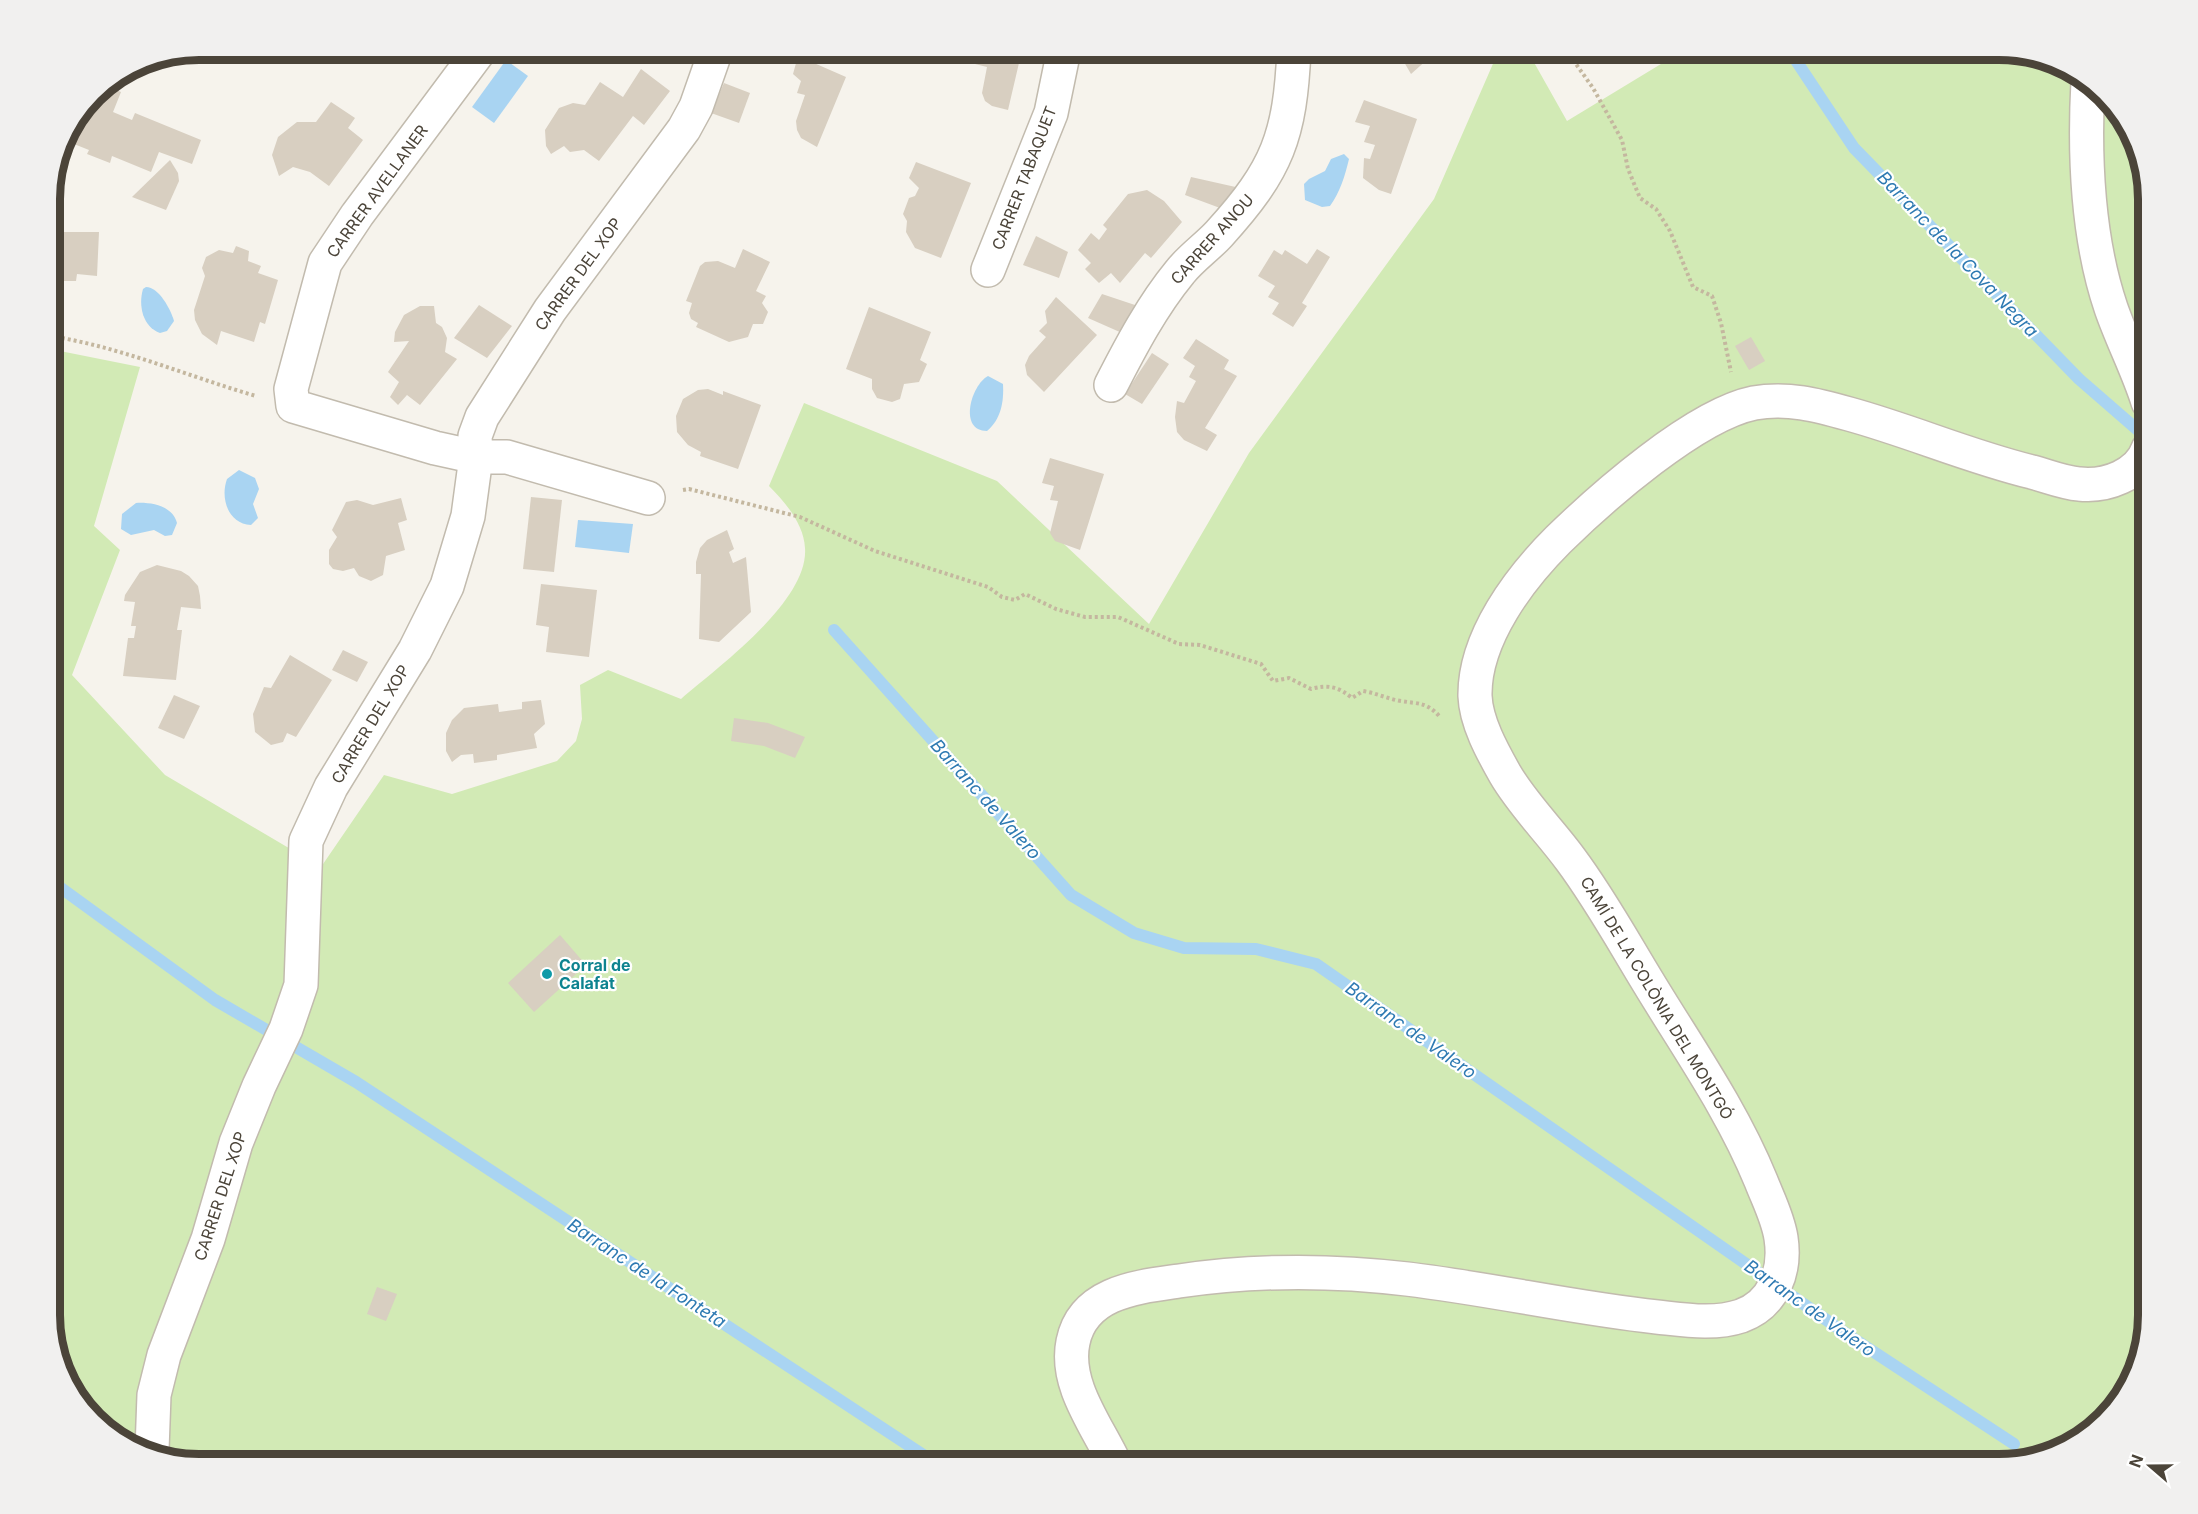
<svg xmlns="http://www.w3.org/2000/svg" width="2198" height="1514" viewBox="0 0 2198 1514" font-family="Inter,sans-serif">
  <rect width="100%" height="100%" fill="#f6f3ec"/>
  <!-- green -->
  <path fill="#d2eab5" d="M 1499,50 L 1527,50 L 1567,121 L 1684,50 L 1999,50 L 2082,75 L 2129,125 L 2148,199 L 2148,1315 L 2123,1398 L 2073,1445 L 1999,1464 L 199,1464 L 116,1439 L 69,1389 L 50,1324 L 50,349 L 140,367 L 94,526 L 120,550 L 72,675 L 165,775 L 321,867 L 384,775 L 452,794 L 557,761 L 576,741 L 582,719 L 580,685 L 608,670 L 681,699 C 718,667 809,601 805,548 C 804,524 785,502 769,486 L 804,403 L 997,481 L 1149,624 L 1249,453 L 1434,199 Z"/>
  <!-- water -->
  <g fill="#a9d4f2">
    <path d="M 506,60 L 528,76 L 494,123 L 472,107 Z"/>
    <path d="M 1344,154 L 1349,159 C 1345,176 1340,192 1330,206 L 1322,207 L 1305,200 L 1304,184 L 1309,179 L 1325,171 L 1331,159 Z"/>
    <path d="M 146,287 C 159,287 171,310 174,321 L 167,331 L 160,333 C 143,327 138,306 143,289 Z"/>
    <path d="M 988,376 L 1003,384 C 1004,402 1001,419 987,431 C 958,431 971,385 988,376 Z"/>
    <path d="M 239,470 L 255,478 L 259,489 L 253,504 L 258,518 L 251,525 C 228,524 220,498 227,479 Z"/>
    <path d="M 136,503 C 151,502 173,506 177,523 L 172,535 L 165,536 L 154,530 L 131,535 L 121,529 L 122,514 Z"/>
    <path d="M 578,520 L 633,524 L 629,553 L 575,547 Z"/>
  </g>
  <g fill="none" stroke-linecap="round" stroke-linejoin="round">
    <!-- stream -->
    <g stroke="#a9d4f2" stroke-width="12">
      <path d="M 1789,50 L 1854,148 L 2079,379 L 2148,439"/>
      <path d="M 834,630 L 1071,895 L 1134,933 L 1184,948 L 1256,949 L 1316,964 L 1848,1335 L 2014,1444"/>
      <path d="M 50,880 L 215,1000 L 356,1082 L 937,1464"/>
    </g>
  </g>
  <!-- building -->
  <g fill="#d8cfc1">
    <path d="M 965,50 L 1022,50 L 1008,110 L 992,106 L 985,101 L 982,93 L 987,67 L 975,64 L 978,53 Z"/>
    <path d="M 1397,50 L 1438,50 L 1411,74 Z"/>
    <path d="M 191,51 L 182,65 L 169,55 L 178,54 Z"/>
    <path d="M 798,56 L 846,77 L 817,147 L 801,138 L 797,130 L 796,121 L 805,95 L 797,93 L 801,81 L 793,74 Z"/>
    <path d="M 641,69 L 670,91 L 644,125 L 633,116 L 599,161 L 584,150 L 570,152 L 564,146 L 551,154 L 546,146 L 545,130 L 559,108 L 573,103 L 585,105 L 600,82 L 623,97 Z"/>
    <path d="M 724,83 L 750,93 L 739,123 L 711,113 Z"/>
    <path d="M 105,85 L 121,92 L 113,112 L 132,120 L 135,113 L 201,140 L 192,164 L 159,152 L 151,172 L 112,156 L 110,163 L 87,154 L 89,150 L 74,144 L 91,103 L 88,102 L 94,93 Z"/>
    <path d="M 1364,100 L 1417,119 L 1391,194 L 1379,190 L 1363,178 L 1364,158 L 1370,159 L 1375,145 L 1364,142 L 1370,126 L 1355,122 Z"/>
    <path d="M 331,102 L 355,118 L 348,128 L 363,140 L 329,186 L 310,172 L 293,167 L 279,176 L 272,155 L 278,137 L 297,122 L 316,122 Z"/>
    <path d="M 170,160 L 178,173 L 179,181 L 166,210 L 132,197 Z"/>
    <path d="M 916,162 L 971,183 L 941,258 L 915,248 L 906,232 L 907,221 L 903,214 L 909,198 L 915,196 L 919,188 L 909,178 Z"/>
    <path d="M 1191,177 L 1240,188 L 1220,208 L 1185,195 Z"/>
    <path d="M 1147,190 L 1164,201 L 1182,222 L 1151,258 L 1145,253 L 1120,283 L 1111,273 L 1099,283 L 1085,269 L 1091,263 L 1078,250 L 1091,233 L 1099,240 L 1107,229 L 1103,225 L 1128,194 Z"/>
    <path d="M 50,232 L 99,232 L 97,276 L 77,274 L 76,281 L 50,281 Z"/>
    <path d="M 1036,236 L 1068,252 L 1059,278 L 1023,265 Z"/>
    <path d="M 236,246 L 249,251 L 248,261 L 261,266 L 258,273 L 278,280 L 265,324 L 260,322 L 254,342 L 221,331 L 217,345 L 202,334 L 195,320 L 194,310 L 205,276 L 202,268 L 206,257 L 219,250 L 233,253 Z"/>
    <path d="M 743,249 L 770,262 L 756,291 L 766,296 L 762,303 L 768,312 L 763,324 L 753,324 L 748,337 L 729,342 L 696,327 L 698,323 L 691,319 L 689,313 L 692,303 L 686,301 L 700,266 L 705,262 L 718,261 L 735,268 Z"/>
    <path d="M 1317,249 L 1330,257 L 1302,303 L 1307,306 L 1293,327 L 1272,314 L 1279,303 L 1268,297 L 1275,286 L 1258,276 L 1274,250 L 1282,255 L 1285,250 L 1307,264 Z"/>
    <path d="M 1102,294 L 1141,307 L 1122,333 L 1088,318 Z"/>
    <path d="M 1056,297 L 1097,335 L 1044,392 L 1027,375 L 1025,365 L 1029,356 L 1046,337 L 1039,331 L 1047,323 L 1045,311 Z"/>
    <path d="M 479,305 L 512,326 L 487,358 L 454,338 Z"/>
    <path d="M 420,306 L 434,306 L 436,323 L 442,327 L 447,338 L 445,352 L 457,359 L 420,405 L 407,395 L 398,405 L 390,397 L 399,382 L 388,372 L 409,341 L 394,342 L 395,332 L 404,315 Z"/>
    <path d="M 869,307 L 931,332 L 920,360 L 927,364 L 919,382 L 904,384 L 900,399 L 892,402 L 877,398 L 872,389 L 872,379 L 846,369 Z"/>
    <path d="M 1751,337 L 1765,361 L 1749,370 L 1735,346 Z"/>
    <path d="M 1196,339 L 1229,360 L 1224,369 L 1237,376 L 1205,428 L 1217,435 L 1207,451 L 1184,440 L 1177,432 L 1175,417 L 1177,401 L 1184,403 L 1196,381 L 1189,377 L 1195,366 L 1183,358 Z"/>
    <path d="M 1152,353 L 1169,364 L 1142,404 L 1125,394 Z"/>
    <path d="M 708,389 L 723,395 L 723,391 L 761,405 L 738,469 L 700,456 L 701,452 L 688,445 L 677,432 L 676,416 L 683,399 L 698,390 Z"/>
    <path d="M 1050,458 L 1104,474 L 1080,550 L 1055,541 L 1050,533 L 1058,501 L 1050,500 L 1054,486 L 1042,483 Z"/>
    <path d="M 531,497 L 562,500 L 554,572 L 523,569 Z"/>
    <path d="M 401,498 L 407,520 L 398,523 L 405,550 L 386,556 L 383,575 L 371,581 L 359,576 L 354,568 L 343,571 L 333,569 L 329,564 L 329,550 L 337,537 L 332,530 L 346,502 L 357,500 L 373,505 Z"/>
    <path d="M 727,530 L 734,549 L 729,552 L 733,563 L 746,557 L 751,612 L 719,642 L 699,639 L 701,574 L 696,574 L 696,562 L 700,548 L 707,540 Z"/>
    <path d="M 157,565 L 181,571 L 189,576 L 198,586 L 200,596 L 201,609 L 181,607 L 177,630 L 182,630 L 176,680 L 123,676 L 128,638 L 134,638 L 136,626 L 131,626 L 135,602 L 124,601 L 125,595 L 140,572 Z"/>
    <path d="M 541,584 L 597,590 L 589,657 L 546,652 L 549,627 L 536,625 Z"/>
    <path d="M 343,650 L 368,662 L 357,682 L 332,670 Z"/>
    <path d="M 290,655 L 332,680 L 296,737 L 287,733 L 283,742 L 271,745 L 255,732 L 253,714 L 264,687 L 271,688 Z"/>
    <path d="M 174,695 L 200,706 L 184,739 L 158,728 Z"/>
    <path d="M 541,700 L 545,724 L 534,734 L 537,748 L 497,755 L 497,760 L 474,763 L 473,754 L 461,755 L 452,762 L 446,751 L 446,733 L 452,720 L 464,708 L 498,704 L 499,712 L 522,709 L 522,702 Z"/>
    <path d="M 734,718 L 768,723 L 805,737 L 795,758 L 764,746 L 731,741 Z"/>
    <path d="M 560,935 L 586,965 L 534,1012 L 508,983 Z"/>
    <path d="M 377,1287 L 397,1294 L 386,1321 L 367,1314 Z"/>
  </g>
  <g fill="none" stroke-linecap="round" stroke-linejoin="round">
    <defs>
      <g id="minor">
        <path d="M 480,50 L 357,215 L 325,263 L 291,389 L 293,406 L 435,448 L 476,457 L 507,457 L 648,498"/>
        <path d="M 2088,81 C 2084,155 2087,237 2111,308 C 2122,340 2138,370 2148,402"/>
        <path d="M 988,270 L 1051,113 L 1064,50"/>
        <path d="M 1111,385 C 1131,346 1152,306 1180,272 C 1191,258 1207,247 1219,234 C 1278,169 1290,136 1294,50"/>
        <path d="M 152,1450 L 154,1395 L 164,1355 L 208,1239 L 236,1143 L 259,1086 L 286,1029 L 301,985 L 306,841 L 331,787 L 415,650 L 447,586 L 468,516 L 476,457 L 475,436 L 482,417 L 550,310 L 684,129 L 696,107 L 716,50"/>
        <path d="M 1115,1464 C 1098,1427 1064,1385 1073,1342 C 1083,1292 1137,1287 1179,1281 C 1254,1270 1332,1270 1407,1279 C 1491,1289 1573,1308 1657,1317 C 1685,1320 1714,1325 1741,1316 C 1774,1304 1786,1271 1781,1238 C 1778,1218 1768,1199 1761,1181 C 1732,1110 1688,1048 1648,982 C 1623,941 1600,899 1571,860 C 1550,831 1523,805 1505,774 C 1492,751 1476,722 1475,696 C 1474,638 1520,578 1558,540 C 1602,497 1695,415 1754,403 C 1787,397 1817,405 1849,414 C 1911,431 1970,457 2032,472 C 2047,476 2064,483 2079,484 C 2106,487 2139,475 2148,449"/>
      </g>
    </defs>
    <!-- minor casing -->
    <use href="#minor" stroke="#c2bbae" stroke-width="36"/>
    <!-- path -->
    <g stroke="#c4b79f" stroke-width="4" stroke-dasharray="3 3" stroke-linecap="butt">
      <path d="M 1566,50 L 1593,88 L 1622,140 L 1628,169 L 1640,198 L 1656,209 L 1670,231 L 1693,287 L 1712,296 L 1721,323 L 1731,372"/>
      <path d="M 50,336 C 121,347 187,376 256,396"/>
      <path d="M 683,490 L 689,489 L 800,517 L 875,551 L 988,587 L 1002,597 L 1015,600 L 1025,594 L 1056,609 L 1085,617 L 1118,617 L 1179,644 L 1200,645 L 1261,664 L 1273,681 L 1289,678 L 1311,689 C 1328,684 1339,687 1352,698 L 1363,691 C 1376,693 1388,699 1401,701 C 1419,704 1427,702 1440,717"/>
    </g>
    <!-- minor -->
    <use href="#minor" stroke="#fff" stroke-width="33"/>
  </g>
  <!-- markers -->
  <circle fill="#0f9aa8" stroke="#fff" stroke-width="2" cx="547" cy="974" r="6"/>
  <g text-anchor="middle" dominant-baseline="central" stroke-width="4.5" stroke-linejoin="round" paint-order="stroke">
    <!-- street labels -->
    <g font-size="16" fill="#4b4439" stroke="#fff">
      <text transform="translate(1024 178) rotate(-69)">CARRER TABAQUET</text>
      <text transform="translate(377 191) rotate(-54)">CARRER AVELLANER</text>
      <text transform="translate(1212 239) rotate(-48)">CARRER ANOU</text>
      <text transform="translate(578 274) rotate(-54)">CARRER DEL XOP</text>
      <text transform="translate(370 724) rotate(-59)">CARRER DEL XOP</text>
      <text transform="translate(1657 998) rotate(59)">CAMÍ DE LA COLÒNIA DEL MONTGÓ</text>
      <text transform="translate(220 1196) rotate(-72)">CARRER DEL XOP</text>
    </g>
    <!-- culture labels -->
    <g font-size="16" font-weight="bold" fill="#0d838f" stroke="#fff" text-anchor="start">
      <text x="559" y="965">Corral de<tspan x="559" dy="18">Calafat</tspan></text>
    </g>
    <!-- water labels -->
    <g font-size="18" font-style="italic" fill="#2e7ab2" stroke="#fff">
      <text transform="translate(1958 254) rotate(46)">Barranc de la Cova Negra</text>
      <text transform="translate(986 799) rotate(48)">Barranc de Valero</text>
      <text transform="translate(1411 1030) rotate(35)">Barranc de Valero</text>
      <text transform="translate(647 1273) rotate(33)">Barranc de la Fonteta</text>
      <text transform="translate(1810 1308) rotate(35)">Barranc de Valero</text>
    </g>
  </g>
  <!-- crop -->
  <path d="M0 0H2198V1514H0ZM199 60H1999A139 139 0 0 1 2138 199V1315A139 139 0 0 1 1999 1454H199A139 139 0 0 1 60 1315V199A139 139 0 0 1 199 60Z" fill="#f1f0ef" fill-rule="evenodd"/>
  <path fill="none" stroke="#4b4439" stroke-width="8" d="M199 60H1999A139 139 0 0 1 2138 199V1315A139 139 0 0 1 1999 1454H199A139 139 0 0 1 60 1315V199A139 139 0 0 1 199 60Z"/>
  <!-- north arrow -->
  <g transform="translate(2150 1466) rotate(290)" stroke="#ffffff" stroke-width="4.5" paint-order="stroke">
  <path d="M0-4.5L10 22L0 15L-10 22Z" fill="#4b4439"/>
  <text y="-9" font-size="16" font-weight="bold" text-anchor="middle" fill="#4b4439">N</text>
  </g>
</svg>
